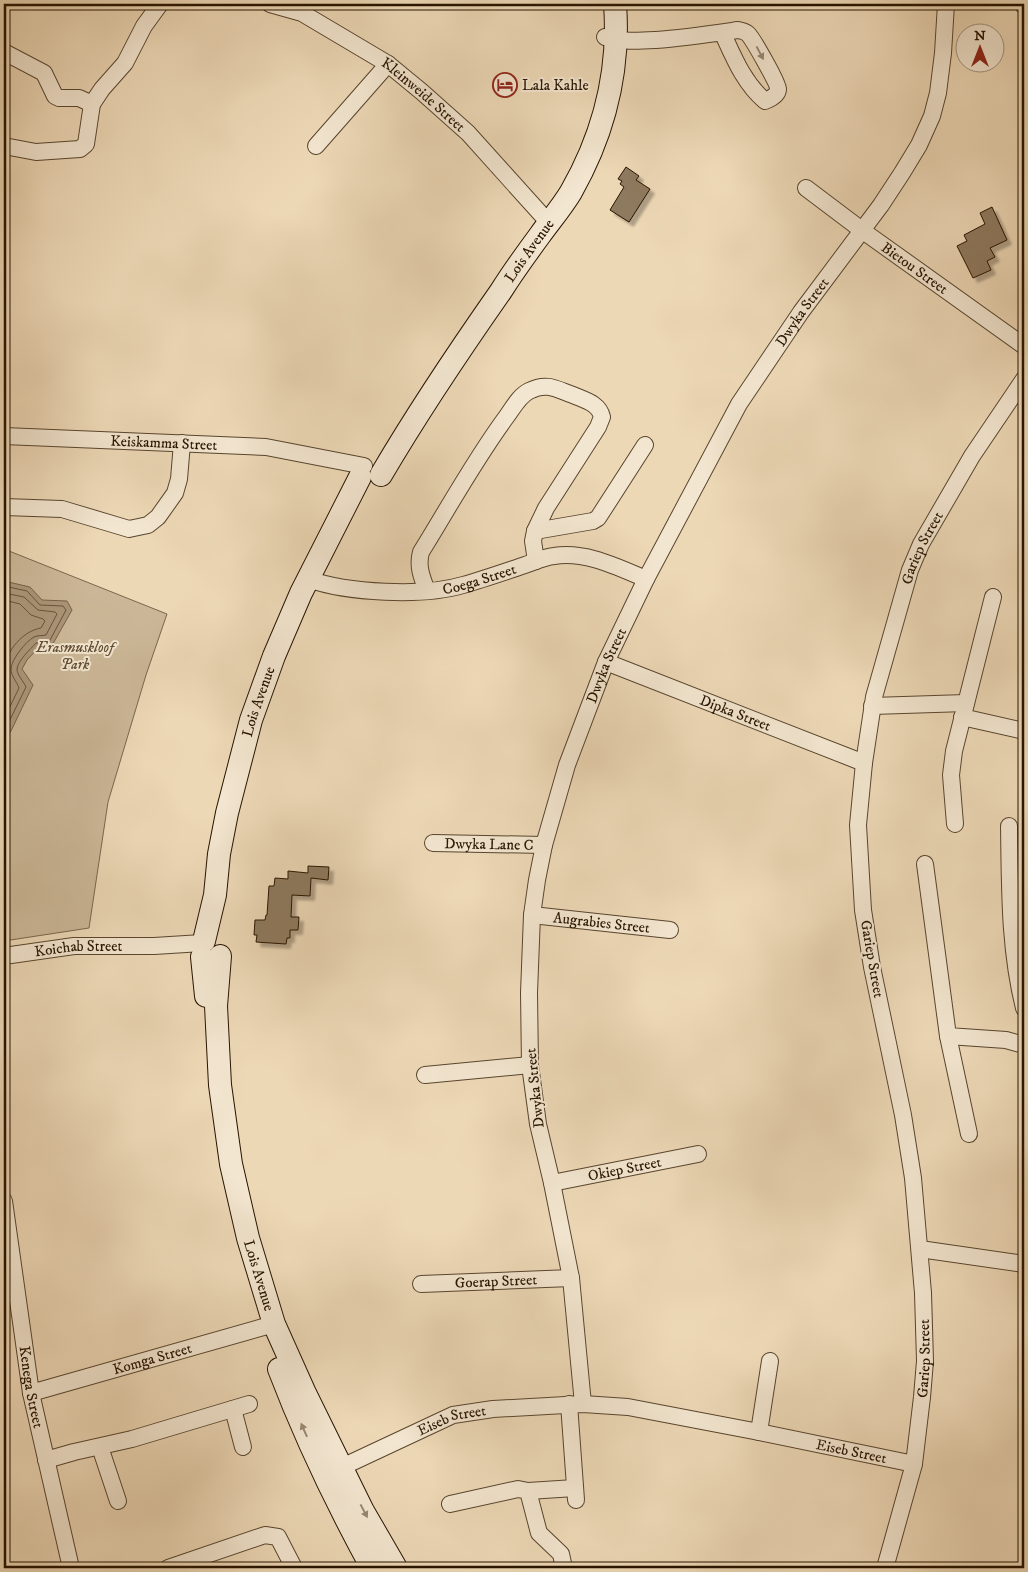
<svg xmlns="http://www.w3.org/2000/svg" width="1028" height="1572" viewBox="0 0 1028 1572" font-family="'IM FELL DW Pica',serif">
  <defs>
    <filter id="shadow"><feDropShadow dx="4.5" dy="4.5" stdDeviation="1" flood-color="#0004"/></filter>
  </defs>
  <rect width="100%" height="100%" fill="#edd8b6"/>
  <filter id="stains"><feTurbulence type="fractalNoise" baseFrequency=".004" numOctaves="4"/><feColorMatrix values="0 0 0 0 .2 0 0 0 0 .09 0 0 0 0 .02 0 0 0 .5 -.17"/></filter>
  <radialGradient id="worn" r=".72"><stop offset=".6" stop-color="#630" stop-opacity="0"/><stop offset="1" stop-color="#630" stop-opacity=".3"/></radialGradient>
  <!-- green -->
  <path fill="#cbb797" stroke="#79664c" d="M 9,551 L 167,614 L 146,675 L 108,802 L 89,928 L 4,941 L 4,552 Z"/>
  <!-- water -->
  <path fill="#aa9578" stroke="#766148" d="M 4,581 L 30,587 L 42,600 L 67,601 L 72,610 L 50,649 L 39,647 L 27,660 L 22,669 L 33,685 L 11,731 L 4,740 Z"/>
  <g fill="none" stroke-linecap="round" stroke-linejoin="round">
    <!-- shore -->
    <g stroke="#68543c" stroke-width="1">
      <path d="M 4,586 L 27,591 L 40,605 L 63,606 L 66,610 L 49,642 L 36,643 C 30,650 18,660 17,669 C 17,675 24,682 26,687 L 4,732"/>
      <path d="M 4,593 L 24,597 L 38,610 L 55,612 L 57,614 L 46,635 C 42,636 38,635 34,637 C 26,641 11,660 11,669 C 11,676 17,682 19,688 L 4,719"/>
      <path d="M 4,600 L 20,604 L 31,615 L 43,619 L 45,621 L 41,628 C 23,631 7,650 4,668"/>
    </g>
  </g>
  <!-- building -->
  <g fill="#8e7a5f" stroke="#271400" filter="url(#shadow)">
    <path d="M 626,167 L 639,176 L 636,180 L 650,189 L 629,222 L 610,210 L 624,187 L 620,184 L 622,181 L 618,179 Z"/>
    <path d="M 992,207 L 1007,240 L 990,248 L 995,257 L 987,261 L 991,270 L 973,278 L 957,246 L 967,241 L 964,235 L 985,224 L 980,213 Z"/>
    <path d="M 308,866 L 329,867 L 328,880 L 311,878 L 310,896 L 292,895 L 291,917 L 299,917 L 298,930 L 290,930 L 290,938 L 287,938 L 286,944 L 256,942 L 257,935 L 254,935 L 255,920 L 265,920 L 266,915 L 267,915 L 269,886 L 274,886 L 275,878 L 288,879 L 288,871 L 308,873 Z"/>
  </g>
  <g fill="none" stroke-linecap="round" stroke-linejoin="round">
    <defs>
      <g id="street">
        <path id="s1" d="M 270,4 L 302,13 L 388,64 L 422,92 L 468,133 L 549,223"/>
        <path d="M 1023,4 L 1024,6"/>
        <path d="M 605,37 C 622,42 638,41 656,40 C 683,38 710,34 738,30 C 742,31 745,31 748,34 C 753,39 778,83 778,89 C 778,95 770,99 765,101 C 744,83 734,58 723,34"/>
        <path d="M 4,52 L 44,73 L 55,96 L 59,98 L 79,98 L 92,104"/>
        <path d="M 4,146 L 36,152 L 80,149 L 86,144 L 92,104 L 102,89 L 125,63 L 144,26 L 160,4"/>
        <path d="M 316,146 L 388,64"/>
        <path id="s2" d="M 806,188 L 863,231 L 1024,346"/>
        <path id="s3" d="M 4,436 L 266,447 L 364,466"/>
        <path d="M 4,507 L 62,509 L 129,529 L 148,525 L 158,517 L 175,493 L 179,479 L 182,443"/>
        <path d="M 535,531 L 593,521 L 598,518 L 645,445"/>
        <path id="s4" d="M 308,579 C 347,593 423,597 463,585 C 484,579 504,572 525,565 C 534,562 544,557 554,556 C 586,551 617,567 646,579"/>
        <path d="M 427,591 C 422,578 417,566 421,552 C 449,507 475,459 507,416 C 513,408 519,396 529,391 C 547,382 556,389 573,395 C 584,400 599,403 602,417 L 598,427 L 546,508 L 535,531 L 533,541 L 536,561"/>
        <path id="s5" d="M 606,662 L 864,763"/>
        <path d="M 872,706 L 966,703"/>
        <path d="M 962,717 L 1024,731"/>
        <path d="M 955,824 L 951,775 L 954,751 L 993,597"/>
        <path d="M 1009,826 C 1010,887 1009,948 1024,1008"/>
        <path id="s6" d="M 433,843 L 544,845"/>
        <path d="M 925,864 L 948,1036 L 1006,1040 L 1024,1045"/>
        <path id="s7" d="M 532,915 L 670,930"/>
        <path id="s8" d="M 4,956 L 74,946 L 154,946 L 202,943"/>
        <path d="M 948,1036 L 969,1134"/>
        <path d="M 425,1075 L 530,1065"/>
        <path id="s9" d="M 552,1183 L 698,1154"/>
        <path id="s10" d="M 4,1201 L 31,1393 L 71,1568"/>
        <path d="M 920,1249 L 1024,1264"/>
        <path id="s11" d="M 421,1284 L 571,1278"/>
        <path id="s12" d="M 31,1393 L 274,1324"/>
        <path d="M 569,1404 L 576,1500"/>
        <path id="s13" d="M 583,1404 L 571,1278 L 552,1183 L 538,1124 L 530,1065 L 529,993 L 532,915 L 537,880 L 544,845 L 567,765 L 606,662 L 646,579 L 739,404 L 801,312 L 881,205 L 902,173 L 919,145 L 932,116 L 938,93 L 943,53 L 946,4"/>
        <path d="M 233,1409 L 243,1447"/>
        <path d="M 759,1432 L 770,1361"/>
        <path d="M 100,1447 L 118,1501"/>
        <path d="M 46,1460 L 74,1452 L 132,1439 L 249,1404"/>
        <path id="s14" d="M 332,1466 L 342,1467 L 453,1415 L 493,1409 L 583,1404 L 628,1407 L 759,1432 L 914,1464"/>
        <path d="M 528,1491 L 575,1488"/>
        <path d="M 450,1504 L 518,1489 L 528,1491 L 539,1533 L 561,1554 L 564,1568"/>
        <path d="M 168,1568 L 265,1535 L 278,1537 L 294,1568"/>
        <path id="s15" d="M 885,1568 L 914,1464 L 922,1397 L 925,1361 L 923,1293 L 913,1178 L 903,1115 L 872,967 L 863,910 L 858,825 L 864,763 L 874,697 L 910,570 L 921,544 L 972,456 L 1024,379"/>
      </g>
      <g id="secondary">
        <path id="s16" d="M 381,475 C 418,412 459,351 501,291 C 513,272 526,254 540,235 C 550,221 562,207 571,192 C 604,134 620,71 615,4"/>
        <path id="s17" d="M 204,941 L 215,895 L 219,854 L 227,813 L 251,720 L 274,656 L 301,593 L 360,477"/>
        <path id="s18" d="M 220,956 L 216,1006 L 220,1085 L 231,1164 L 248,1238 L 274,1324 L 304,1391 L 363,1511 L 396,1568"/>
        <path d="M 202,957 L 206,996"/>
        <path d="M 279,1369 C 305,1437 337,1504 372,1568"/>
      </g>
    </defs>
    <!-- street casing -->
    <use href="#street" stroke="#58452e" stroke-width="18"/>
    <!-- secondary casing -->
    <use href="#secondary" stroke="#271400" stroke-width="24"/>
    <!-- street -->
    <use href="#street" stroke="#f3e6d0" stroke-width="16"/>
    <!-- secondary -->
    <use href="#secondary" stroke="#f3e6d0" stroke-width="22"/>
  </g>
  <!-- one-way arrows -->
  <defs><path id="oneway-solid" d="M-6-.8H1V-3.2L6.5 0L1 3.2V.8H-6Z" transform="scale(1.25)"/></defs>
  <g fill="#978872">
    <use href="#oneway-solid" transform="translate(760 53) rotate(62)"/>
    <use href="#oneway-solid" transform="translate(304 1430) rotate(-114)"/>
    <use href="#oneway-solid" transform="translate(364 1511) rotate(62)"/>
  </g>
  <!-- icons -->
  <defs>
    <symbol id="hotel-ring" viewBox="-11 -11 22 22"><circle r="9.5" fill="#f3e6d0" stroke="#8f2418" stroke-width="1.5"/><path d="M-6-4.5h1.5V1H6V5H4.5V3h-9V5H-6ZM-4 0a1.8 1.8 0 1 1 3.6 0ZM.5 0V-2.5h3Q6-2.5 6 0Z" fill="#8f2418"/></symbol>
  </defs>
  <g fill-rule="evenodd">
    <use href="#hotel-ring" x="491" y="71" width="28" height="28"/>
  </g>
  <g text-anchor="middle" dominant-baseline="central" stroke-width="4" stroke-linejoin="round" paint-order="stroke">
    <!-- poi labels -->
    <g font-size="15" fill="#271400" stroke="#f3e6d0" text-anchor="start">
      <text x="522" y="85">Lala Kahle</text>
    </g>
    <!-- street labels -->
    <g font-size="15" fill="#271400" stroke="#f3e6d0">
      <text stroke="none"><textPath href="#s1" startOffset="180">Kleinweide Street</textPath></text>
      <text stroke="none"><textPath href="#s16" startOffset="269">Lois Avenue</textPath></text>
      <text stroke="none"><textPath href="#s2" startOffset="135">Bietou Street</textPath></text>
      <text stroke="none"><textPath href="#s13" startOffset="1160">Dwyka Street</textPath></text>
      <text stroke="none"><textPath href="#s3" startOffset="160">Keiskamma Street</textPath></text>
      <text stroke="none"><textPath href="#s15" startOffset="1039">Gariep Street</textPath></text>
      <text stroke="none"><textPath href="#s4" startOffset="174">Coega Street</textPath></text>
      <text stroke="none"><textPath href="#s13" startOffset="755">Dwyka Street</textPath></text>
      <text stroke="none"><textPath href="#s17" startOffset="246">Lois Avenue</textPath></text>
      <text stroke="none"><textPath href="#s5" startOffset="139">Dipka Street</textPath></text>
      <text stroke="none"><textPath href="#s6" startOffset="56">Dwyka Lane C</textPath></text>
      <text stroke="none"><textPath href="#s7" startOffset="70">Augrabies Street</textPath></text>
      <text stroke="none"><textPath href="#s8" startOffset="75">Koichab Street</textPath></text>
      <text transform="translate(872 959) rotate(80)">Gariep Street</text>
      <text transform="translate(535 1088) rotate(-96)">Dwyka Street</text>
      <text stroke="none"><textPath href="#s9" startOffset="74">Okiep Street</textPath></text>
      <text stroke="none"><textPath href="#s18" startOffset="324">Lois Avenue</textPath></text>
      <text stroke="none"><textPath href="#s11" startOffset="75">Goerap Street</textPath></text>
      <text stroke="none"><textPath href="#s12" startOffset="126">Komga Street</textPath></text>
      <text stroke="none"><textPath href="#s15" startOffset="214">Gariep Street</textPath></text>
      <text stroke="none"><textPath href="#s10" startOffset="188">Kenega Street</textPath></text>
      <text stroke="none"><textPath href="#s14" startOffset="130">Eiseb Street</textPath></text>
      <text stroke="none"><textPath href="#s14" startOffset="536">Eiseb Street</textPath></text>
    </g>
    <!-- park labels -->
    <g font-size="15" font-style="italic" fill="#604d35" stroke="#f3e6d0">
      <text x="75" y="647">Erasmuskloof<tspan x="75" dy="17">Park</tspan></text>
    </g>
  </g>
  <!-- margin -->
  <rect width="1028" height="1572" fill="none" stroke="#edd8b6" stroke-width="20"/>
  <rect x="5" y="5" width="1018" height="1562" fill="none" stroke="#271400" stroke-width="2.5"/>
  <rect x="10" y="10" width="1008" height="1552" fill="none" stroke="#271400"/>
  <!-- north arrow -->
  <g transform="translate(980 48)"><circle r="24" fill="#f3e6d0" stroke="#a1927d"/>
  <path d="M0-4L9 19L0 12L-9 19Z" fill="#8f2418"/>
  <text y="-8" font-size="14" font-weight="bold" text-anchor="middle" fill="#271400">N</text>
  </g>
  <rect width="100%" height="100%" filter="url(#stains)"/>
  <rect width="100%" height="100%" fill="url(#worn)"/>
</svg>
